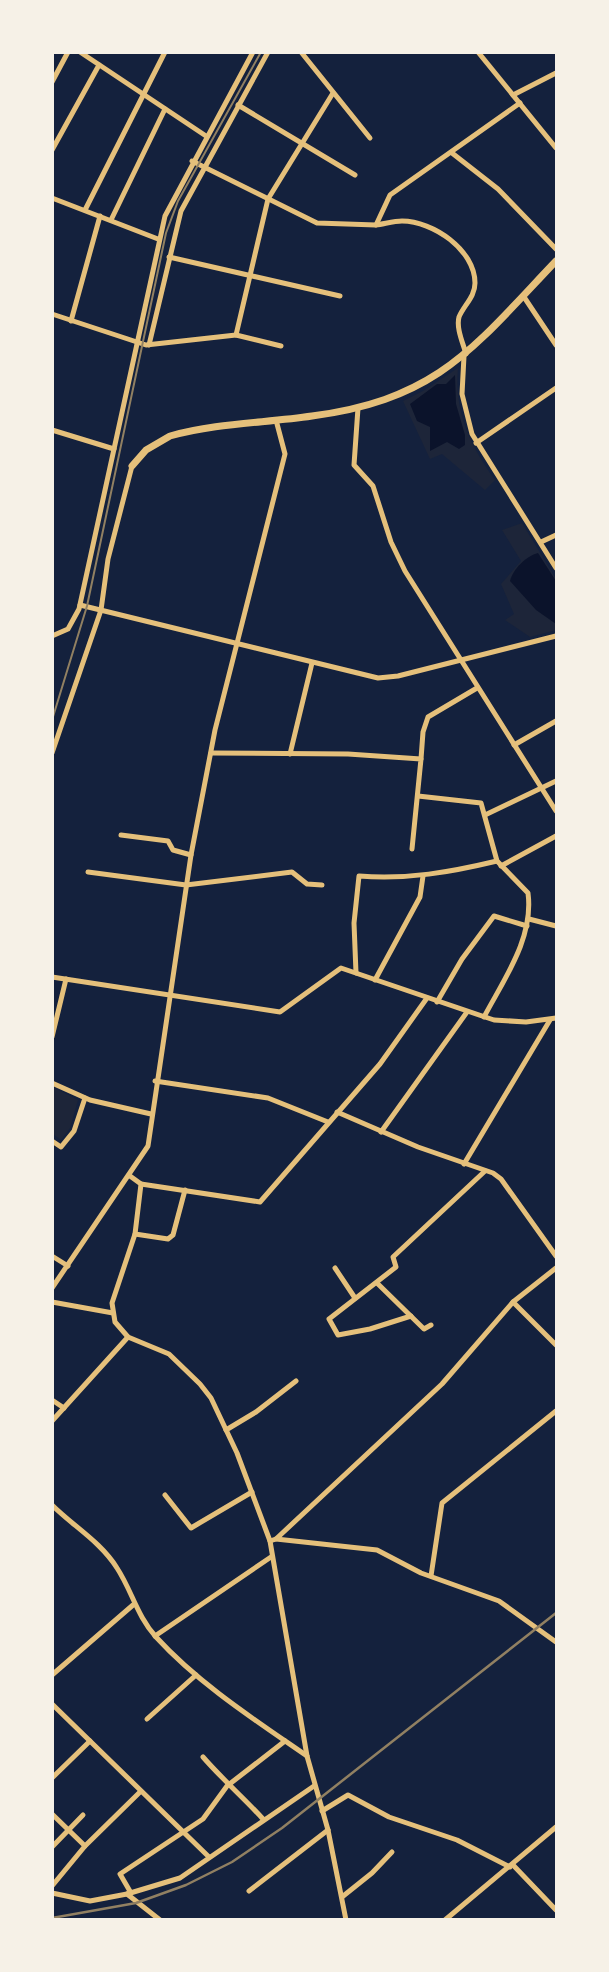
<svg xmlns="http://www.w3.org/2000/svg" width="609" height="1972" viewBox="0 0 609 1972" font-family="Lato,sans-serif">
  <rect width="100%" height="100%" fill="#14213d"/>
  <!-- green -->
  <g fill="#1d2539">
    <path d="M 458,368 C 454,412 470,445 495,480 L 485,490 L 442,454 L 430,459 L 403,401 L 423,391 Z"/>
    <path d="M 522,523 L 556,579 L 556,630 L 530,637 L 505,620 L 514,614 L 501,584 L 521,561 L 502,530 Z"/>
    <path d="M 53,1087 L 78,1100 L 70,1128 L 61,1140 L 53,1134 Z"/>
  </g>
  <!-- water -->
  <g fill="#0b132b">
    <path d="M 455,375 L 456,404 L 465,435 L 465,445 L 459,449 L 447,442 L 430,451 L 430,427 L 417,421 L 410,404 L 437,384 L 446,384 Z"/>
    <path d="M 538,553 L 556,581 L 556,624 L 536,610 L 510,581 C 513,569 526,556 538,553 Z"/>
  </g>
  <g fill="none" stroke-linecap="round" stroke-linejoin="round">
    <!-- minor -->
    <g stroke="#e5c07b" stroke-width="5">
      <path d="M 80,52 L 206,136"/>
      <path d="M 301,52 L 370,138"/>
      <path d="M 478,52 L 556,148"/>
      <path d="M 52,82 L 68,52"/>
      <path d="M 513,95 L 556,73"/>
      <path d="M 238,105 L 355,175"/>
      <path d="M 52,150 L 99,65"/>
      <path d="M 452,153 L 498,189 L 556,249"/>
      <path d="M 192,161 L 317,223 L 376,225 L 390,195 L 520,103"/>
      <path d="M 52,198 L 158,239"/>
      <path d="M 85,210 L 165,52"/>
      <path d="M 111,220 L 165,109"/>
      <path d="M 376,225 C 384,224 394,221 402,221 C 433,221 475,250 475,283 C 475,297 464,305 459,317 C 456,328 463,343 466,354"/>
      <path d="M 169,257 L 340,296"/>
      <path d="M 524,297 L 556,345"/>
      <path d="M 52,314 L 146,345 L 236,335 L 268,199 L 333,93"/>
      <path d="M 71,321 L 100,216"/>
      <path d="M 236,335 L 281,346"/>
      <path d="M 149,345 L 181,211 L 268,52"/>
      <path d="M 464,356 L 462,394 L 472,434 L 556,568"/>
      <path d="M 358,408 L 354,465 L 373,486 L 391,542 L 405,571 L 556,811"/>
      <path d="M 52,430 L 114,449"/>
      <path d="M 476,443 L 556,388"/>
      <path d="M 541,542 L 556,535"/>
      <path d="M 80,605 L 378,678 L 398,676 L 556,636"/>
      <path d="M 52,636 L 68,629 L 79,609 L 165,216 L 253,52"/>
      <path d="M 514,745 L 556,721"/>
      <path d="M 52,753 L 101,610 L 108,559 L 132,466"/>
      <path d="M 211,753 L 348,754 L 421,759 L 412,849"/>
      <path d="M 290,754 L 312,663"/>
      <path d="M 421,759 L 423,732 L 428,717 L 477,688"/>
      <path d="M 418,796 L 481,803 L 497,861 L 528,893 C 534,938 504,979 484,1017"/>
      <path d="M 485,815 L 556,781"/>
      <path d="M 121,835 L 168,841 L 173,850 L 191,855"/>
      <path d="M 501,866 L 556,836"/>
      <path d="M 88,872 L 186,885 L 292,872 L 307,884 L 322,885"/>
      <path d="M 529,919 L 556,926"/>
      <path d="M 356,973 L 354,923 L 359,876 C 407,880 451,872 497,861"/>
      <path d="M 52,977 L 280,1012 L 341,968 L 494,1020 L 526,1022 L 556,1018"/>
      <path d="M 375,980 L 420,897 L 423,876"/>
      <path d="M 437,1002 L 462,959 L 494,916 L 527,926"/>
      <path d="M 52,1037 L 66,979"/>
      <path d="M 155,1081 L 268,1098 L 328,1122"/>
      <path d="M 52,1083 L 90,1100 L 151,1114"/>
      <path d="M 337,1112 L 418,1147 L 493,1173 L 501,1179 L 556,1256"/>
      <path d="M 381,1132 L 467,1012"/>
      <path d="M 52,1141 L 61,1147 L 74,1131 L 85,1098"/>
      <path d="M 464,1164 L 550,1020"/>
      <path d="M 130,1176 L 141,1184 L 135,1234 L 112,1303 L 115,1322 L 128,1337 L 169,1354 L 200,1384 L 211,1398 L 237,1453 L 270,1541 L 307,1756 L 328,1830 L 346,1920"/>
      <path d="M 141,1184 L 260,1202 L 380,1064 L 427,998"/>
      <path d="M 135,1234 L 168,1239 L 173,1235 L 185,1190"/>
      <path d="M 52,1256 L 68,1266"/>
      <path d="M 335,1268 L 355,1298"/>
      <path d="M 377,1283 L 424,1329 L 431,1325"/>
      <path d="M 52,1288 L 148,1146 L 191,855 L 215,730 L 285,454 L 276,420"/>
      <path d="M 52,1302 L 113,1313"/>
      <path d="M 513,1302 L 556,1345"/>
      <path d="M 411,1316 L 370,1329 L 338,1335 L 329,1319 L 396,1267 L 393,1257 L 485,1171"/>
      <path d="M 52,1400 L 64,1408"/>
      <path d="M 52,1421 L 128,1337"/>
      <path d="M 226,1430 L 256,1412 L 296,1381"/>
      <path d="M 165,1495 L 191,1528 L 252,1492"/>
      <path d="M 52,1505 C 73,1526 101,1542 117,1568 C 132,1591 137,1616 156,1637 C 199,1684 255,1720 307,1756"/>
      <path d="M 276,1539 L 377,1550 L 421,1573 L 499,1601 L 556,1642"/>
      <path d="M 270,1541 L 276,1539 L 442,1384 L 513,1302 L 556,1268"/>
      <path d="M 431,1576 L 442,1503 L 556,1411"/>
      <path d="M 155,1636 L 271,1557"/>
      <path d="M 52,1675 L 133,1605"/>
      <path d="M 52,1704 L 209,1857"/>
      <path d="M 147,1719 L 196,1675"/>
      <path d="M 203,1757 C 222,1779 243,1797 263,1819"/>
      <path d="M 52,1778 L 90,1741"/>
      <path d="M 322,1811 L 348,1795 L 389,1817 L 457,1840 L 510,1867"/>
      <path d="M 52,1814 L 85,1846"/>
      <path d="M 52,1847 L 83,1815"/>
      <path d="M 513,1865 L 556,1910"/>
      <path d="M 52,1886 L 85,1846 L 140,1792"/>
      <path d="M 249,1891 L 328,1830"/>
      <path d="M 52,1893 L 90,1901 L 127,1894 L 180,1878 L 314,1786"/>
      <path d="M 131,1893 L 120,1874 L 203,1819 L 227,1786 L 285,1741"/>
      <path d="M 127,1894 L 160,1920"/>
      <path d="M 342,1897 L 372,1873 L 392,1852"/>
      <path d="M 445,1920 L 556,1827"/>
    </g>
    <!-- tertiary -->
    <path stroke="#e5c07b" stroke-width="7" d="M 132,466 L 146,450 L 170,436 C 216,423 265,423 312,416 C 439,399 474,347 556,261"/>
    <!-- tram -->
    <path stroke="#918062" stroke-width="2" d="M 52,720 L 87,606 L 166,233 L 178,201 L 261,52"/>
    <!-- rail -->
    <path stroke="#918062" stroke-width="2.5" d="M 52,1918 L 136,1903 L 186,1885 L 232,1862 L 282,1828 L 556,1613"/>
  </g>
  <!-- border -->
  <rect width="609" height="1972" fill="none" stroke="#f6f1e7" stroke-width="108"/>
</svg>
